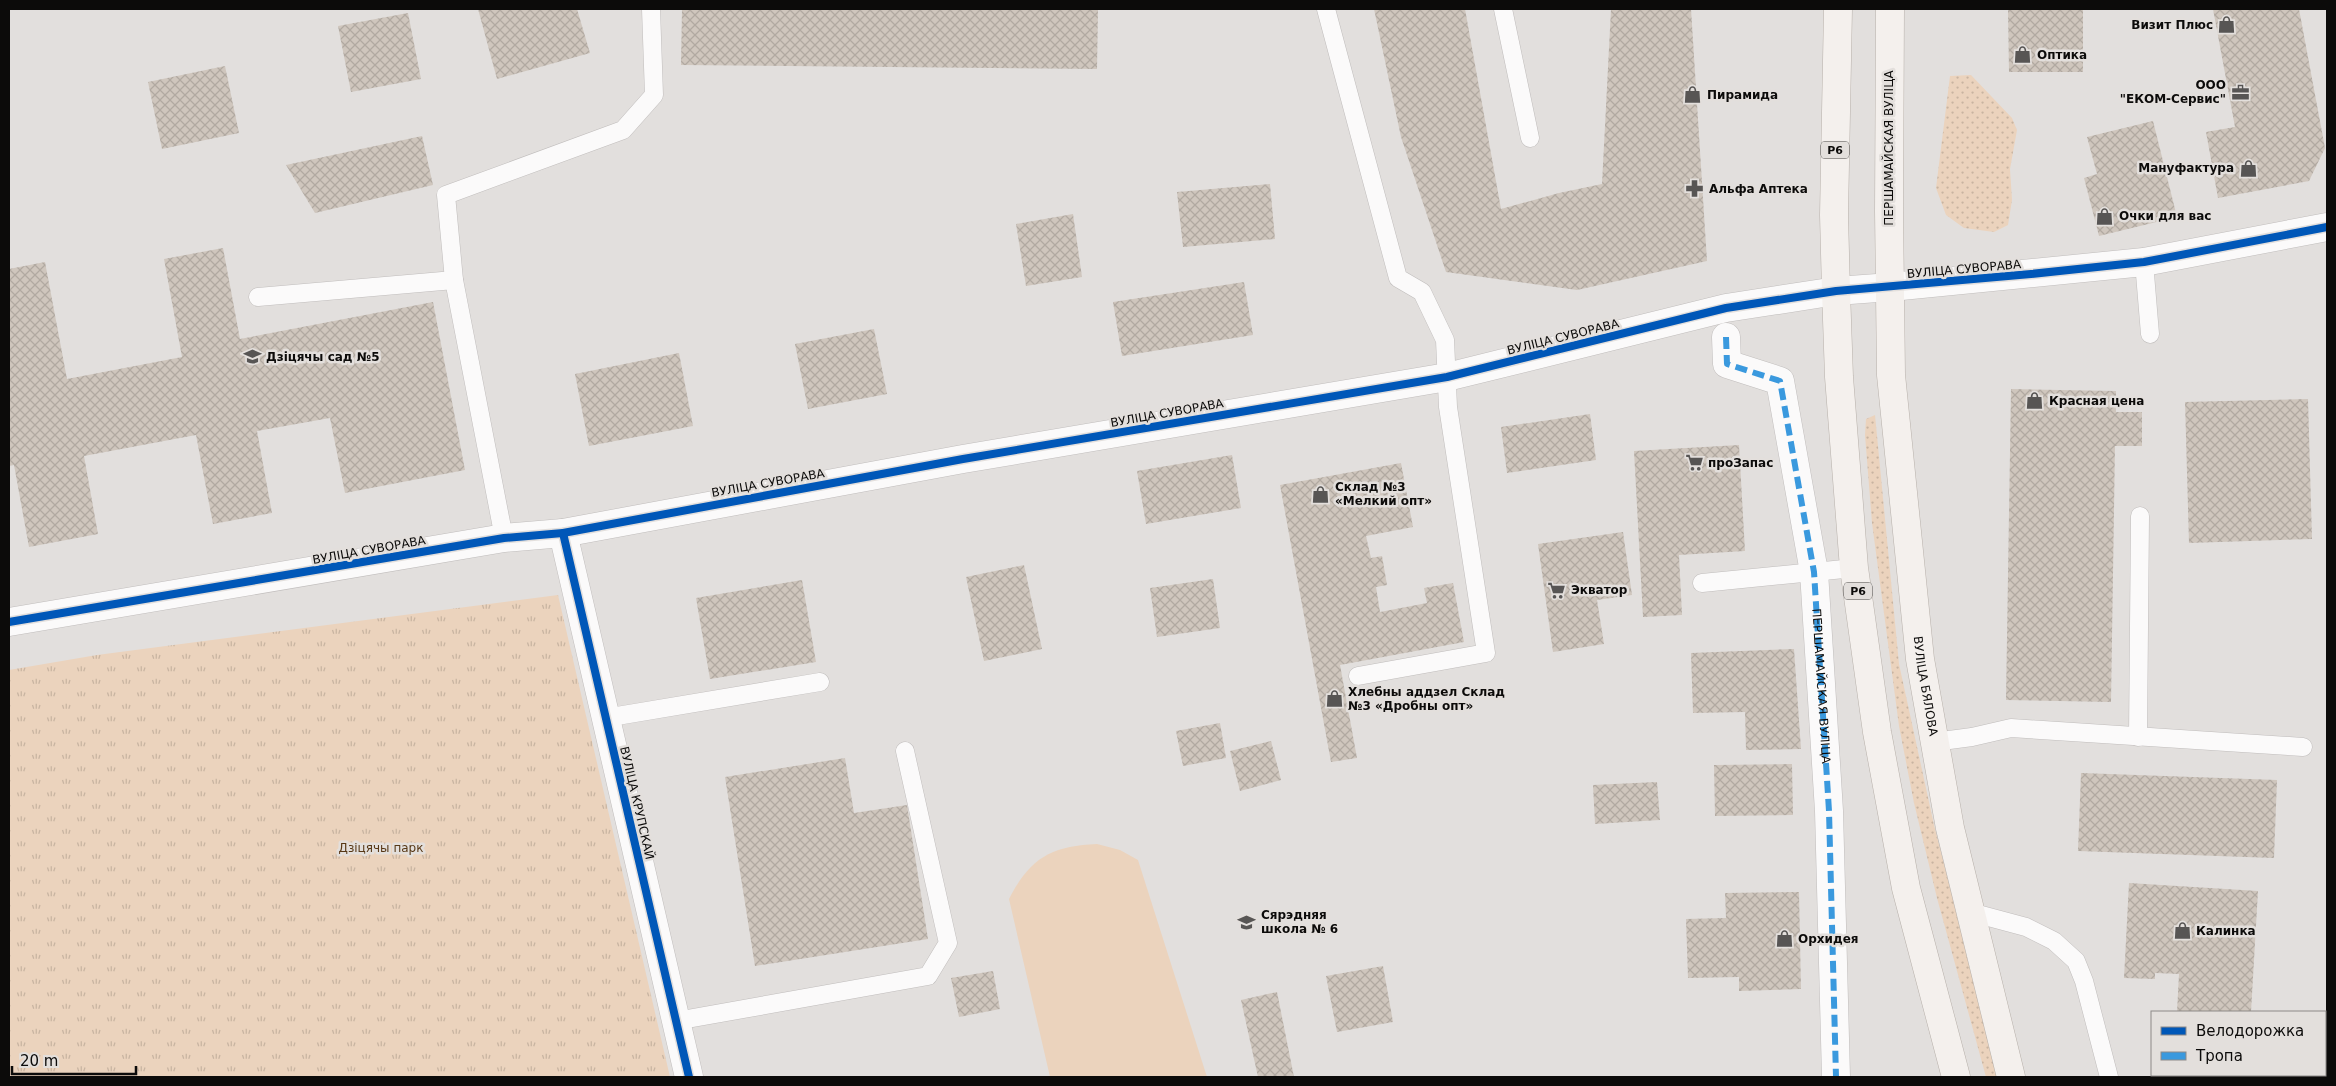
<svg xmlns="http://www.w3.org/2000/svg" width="2336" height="1086" viewBox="0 0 2336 1086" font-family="'DejaVu Sans',sans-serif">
  <defs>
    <pattern id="grass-dots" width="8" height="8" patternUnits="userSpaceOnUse" patternTransform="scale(1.25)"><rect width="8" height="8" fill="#ebd3bd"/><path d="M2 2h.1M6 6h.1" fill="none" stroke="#c8b4a1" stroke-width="1.8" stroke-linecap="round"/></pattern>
    <pattern id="park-tufts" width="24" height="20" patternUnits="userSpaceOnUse" patternTransform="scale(1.25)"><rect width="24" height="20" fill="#ebd3bd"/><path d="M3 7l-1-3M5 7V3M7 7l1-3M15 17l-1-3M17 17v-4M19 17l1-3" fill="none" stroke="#c8b4a1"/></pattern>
    <pattern id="building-cross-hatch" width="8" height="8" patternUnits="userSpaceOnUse" patternTransform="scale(1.25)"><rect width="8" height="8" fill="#cfc6bd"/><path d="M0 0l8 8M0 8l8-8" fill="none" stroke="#b1a9a1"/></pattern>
  </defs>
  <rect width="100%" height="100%" fill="#e2dfdd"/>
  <!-- grass -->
  <g fill="url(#grass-dots)">
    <path d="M 1971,75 L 2012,118 L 2017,130 L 2010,169 L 2012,200 L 2008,225 L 1994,232 L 1964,228 L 1946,215 L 1936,188 L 1950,76 Z"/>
    <path d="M 1875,415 L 1899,664 L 1934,825 L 1999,1077 L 1986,1077 L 1937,898 L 1914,803 L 1899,726 L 1872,523 L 1865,435 L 1866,419 Z"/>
  </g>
  <!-- park -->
  <path fill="url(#park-tufts)" d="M 558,595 L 670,1077 L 9,1077 L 9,670 L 97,655 Z"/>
  <!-- pitch -->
  <path fill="#ebd3bd" d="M 1097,844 L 1120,850 L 1138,860 L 1207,1077 L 1050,1077 L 1009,899 C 1030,858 1051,846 1097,844 Z"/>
  <!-- building -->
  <g fill="url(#building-cross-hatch)">
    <path d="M 478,9 L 577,9 L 590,53 L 497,79 Z"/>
    <path d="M 682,9 L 1098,9 L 1097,69 L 681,65 Z"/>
    <path d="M 1374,9 L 1465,9 L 1501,209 L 1559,193 L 1602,184 L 1611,9 L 1691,9 L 1707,261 L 1577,290 L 1446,272 L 1401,137 Z"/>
    <path d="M 2008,9 L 2083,9 L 2083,72 L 2009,72 Z"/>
    <path d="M 2213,9 L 2299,9 L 2325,148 L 2309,181 L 2218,198 L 2206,132 L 2235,127 Z"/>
    <path d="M 408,13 L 421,79 L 351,92 L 338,26 Z"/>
    <path d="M 225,66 L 239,133 L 162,149 L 148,82 Z"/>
    <path d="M 2153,121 L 2177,217 L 2099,236 L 2084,178 L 2097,174 L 2087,137 Z"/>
    <path d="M 422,136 L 433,185 L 315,213 L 286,165 Z"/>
    <path d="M 1270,184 L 1275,239 L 1183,247 L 1177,192 Z"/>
    <path d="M 1073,214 L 1082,277 L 1026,286 L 1016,224 Z"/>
    <path d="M 223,248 L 240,339 L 433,302 L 465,470 L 345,493 L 330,418 L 257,431 L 272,513 L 213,524 L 196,435 L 84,456 L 98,534 L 29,547 L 14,465 L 9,466 L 9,269 L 45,262 L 67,379 L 182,357 L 164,259 Z"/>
    <path d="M 1244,282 L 1253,335 L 1122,356 L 1113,302 Z"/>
    <path d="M 874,329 L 887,394 L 808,409 L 795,344 Z"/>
    <path d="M 679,353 L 693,426 L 589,446 L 575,374 Z"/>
    <path d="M 2011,389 L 2116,391 L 2116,412 L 2142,412 L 2142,446 L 2115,446 L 2111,702 L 2006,700 Z"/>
    <path d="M 2308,399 L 2312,539 L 2189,543 L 2185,402 Z"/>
    <path d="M 1590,414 L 1596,460 L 1507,473 L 1501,427 Z"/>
    <path d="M 1739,445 L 1745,551 L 1679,555 L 1682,615 L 1643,617 L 1634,451 Z"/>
    <path d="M 1232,455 L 1241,508 L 1146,524 L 1137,471 Z"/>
    <path d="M 1401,463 L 1413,527 L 1366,536 L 1371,558 L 1382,556 L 1387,585 L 1376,587 L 1380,612 L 1427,603 L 1424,588 L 1453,583 L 1464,642 L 1340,665 L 1357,758 L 1331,762 L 1280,485 Z"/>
    <path d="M 1623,532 L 1632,595 L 1597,600 L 1604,644 L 1553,652 L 1538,544 Z"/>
    <path d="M 1024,565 L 1042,649 L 984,661 L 966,577 Z"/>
    <path d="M 1213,579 L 1220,628 L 1157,637 L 1150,588 Z"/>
    <path d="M 802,580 L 816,662 L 710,679 L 696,598 Z"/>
    <path d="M 1794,649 L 1801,749 L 1746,750 L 1745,712 L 1693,713 L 1691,653 Z"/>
    <path d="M 1220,723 L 1226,758 L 1183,766 L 1176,731 Z"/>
    <path d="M 1271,741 L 1281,780 L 1240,791 L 1230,751 Z"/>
    <path d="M 845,758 L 854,813 L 907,805 L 928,939 L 755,966 L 725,777 Z"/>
    <path d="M 1792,764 L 1793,815 L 1715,816 L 1714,765 Z"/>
    <path d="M 2081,773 L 2277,780 L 2274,858 L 2078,851 Z"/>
    <path d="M 1657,782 L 1660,820 L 1595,824 L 1593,785 Z"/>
    <path d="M 2129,883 L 2258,891 L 2251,1012 L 2177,1012 L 2179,974 L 2155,973 L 2155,979 L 2124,978 Z"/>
    <path d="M 1799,892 L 1801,989 L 1739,991 L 1739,977 L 1688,978 L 1686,919 L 1726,918 L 1725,893 Z"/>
    <path d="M 1383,966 L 1393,1022 L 1337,1032 L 1326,976 Z"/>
    <path d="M 993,971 L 1000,1009 L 959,1017 L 951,978 Z"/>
    <path d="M 1277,992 L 1294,1077 L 1258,1077 L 1241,1000 Z"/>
    <rect x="2158" y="1075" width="90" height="2"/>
  </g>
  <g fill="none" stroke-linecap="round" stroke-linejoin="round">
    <defs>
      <g id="lane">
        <path d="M 1326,9 L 1398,278 L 1422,292 L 1445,340 L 1448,407 L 1486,653 L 1358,676"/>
        <path d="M 1503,9 L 1530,138"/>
        <path d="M 2144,262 L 2150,334"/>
        <path d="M 454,280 L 446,195 L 623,130 L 654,95 L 651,9"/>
        <path d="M 258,297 L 454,280 L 504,538"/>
        <path d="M 1702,583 L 1854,568"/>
        <path d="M 605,718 L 820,682"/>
        <path d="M 2138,737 L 2140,516"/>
        <path d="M 1934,742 L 1972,737 L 2011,728 L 2303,747"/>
        <path d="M 1970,912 L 2026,927 L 2054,941 L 2076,961 L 2084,981 L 2109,1077"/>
        <path d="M 676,1021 L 928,976 L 948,943 L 905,751"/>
      </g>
      <g id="street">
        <path d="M 1891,287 L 2144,262 L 2327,227"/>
        <path id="s1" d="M 1726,337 L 1727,364 L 1780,381 L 1814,572 L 1829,811 L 1836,1077"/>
        <path d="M 563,533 L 689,1077"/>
      </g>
      <path id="secondary" d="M 9,622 L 504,538 L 563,533 L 963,459 L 1447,377 L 1726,308 L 1836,291 L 1891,287"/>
      <g id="primary">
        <path d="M 1838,9 L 1834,215 L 1836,291 L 1839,377 L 1854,568 L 1877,732 L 1906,888 L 1956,1077"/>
        <path id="s2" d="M 1890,9 L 1889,211 L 1891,375 L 1920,659 L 1950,828 L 2011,1077"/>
      </g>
    </defs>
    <!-- lane casing -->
    <use href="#lane" stroke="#c0bdbc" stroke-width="19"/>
    <!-- street casing -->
    <use href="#street" stroke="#c0bdbc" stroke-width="29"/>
    <!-- secondary casing -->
    <use href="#secondary" stroke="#c0bdbc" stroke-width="29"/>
    <!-- primary casing -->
    <use href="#primary" stroke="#b7b0aa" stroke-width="29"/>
    <!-- lane -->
    <use href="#lane" stroke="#fbfafa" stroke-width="18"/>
    <!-- street -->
    <use href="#street" stroke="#fbfafa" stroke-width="28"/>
    <!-- secondary -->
    <use href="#secondary" stroke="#fbfafa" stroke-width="28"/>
    <!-- primary -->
    <use href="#primary" stroke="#f4f0ed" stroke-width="28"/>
    <!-- quiet -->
    <path stroke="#3a99de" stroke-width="6" stroke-dasharray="12 6" stroke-linecap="butt" d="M 1726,337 L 1727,364 L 1780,381 L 1814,572 L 1829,811 L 1836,1077"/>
    <defs>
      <g id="cycleway">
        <path d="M 563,533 L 689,1077"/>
        <path d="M 9,622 L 504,538 L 563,533 L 963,459 L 1447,377 L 1726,308 L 1836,291 L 2031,274 L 2144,262 L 2327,227"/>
      </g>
    </defs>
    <!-- cycleway casing -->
    <use href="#cycleway" stroke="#e3dfdc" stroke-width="11"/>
    <!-- cycleway -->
    <use href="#cycleway" stroke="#0057b8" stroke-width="8"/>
  </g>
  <!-- icons -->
  <defs>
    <symbol id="shop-bare" viewBox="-9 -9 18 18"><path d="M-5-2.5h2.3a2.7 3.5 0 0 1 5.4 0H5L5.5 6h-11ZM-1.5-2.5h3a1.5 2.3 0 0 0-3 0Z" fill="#575554" stroke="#e3dfdc" stroke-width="2.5" paint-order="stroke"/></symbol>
    <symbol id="office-bare" viewBox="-9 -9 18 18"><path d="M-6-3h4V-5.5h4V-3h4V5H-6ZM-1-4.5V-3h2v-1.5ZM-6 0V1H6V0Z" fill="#575554" stroke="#e3dfdc" stroke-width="2.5" paint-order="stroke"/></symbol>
    <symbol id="pharmacy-bare" viewBox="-9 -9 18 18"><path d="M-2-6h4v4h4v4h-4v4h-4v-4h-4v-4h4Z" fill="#575554" stroke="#e3dfdc" stroke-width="2.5" paint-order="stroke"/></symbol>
    <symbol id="school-bare" viewBox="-9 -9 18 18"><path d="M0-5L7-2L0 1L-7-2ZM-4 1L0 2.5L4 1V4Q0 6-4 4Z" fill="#575554" stroke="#e3dfdc" stroke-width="2.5" paint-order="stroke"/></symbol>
    <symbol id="supermarket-bare" viewBox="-9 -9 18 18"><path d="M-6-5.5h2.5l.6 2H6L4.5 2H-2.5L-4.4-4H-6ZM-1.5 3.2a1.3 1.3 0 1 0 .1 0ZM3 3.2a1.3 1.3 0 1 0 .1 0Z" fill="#575554" stroke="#e3dfdc" stroke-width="2.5" paint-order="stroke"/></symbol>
  </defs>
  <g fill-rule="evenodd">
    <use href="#shop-bare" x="2214" y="12" width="25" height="25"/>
    <use href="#shop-bare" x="2010" y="42" width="25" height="25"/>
    <use href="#office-bare" x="2228" y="80" width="25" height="25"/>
    <use href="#shop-bare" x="1680" y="82" width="25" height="25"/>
    <use href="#shop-bare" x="2236" y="156" width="25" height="25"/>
    <use href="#pharmacy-bare" x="1682" y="176" width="25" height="25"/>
    <use href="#shop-bare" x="2092" y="204" width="25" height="25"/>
    <use href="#school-bare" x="240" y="344" width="25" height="25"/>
    <use href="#shop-bare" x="2022" y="388" width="25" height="25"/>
    <use href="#supermarket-bare" x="1682" y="450" width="25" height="25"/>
    <use href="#shop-bare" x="1308" y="482" width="25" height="25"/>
    <use href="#supermarket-bare" x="1544" y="578" width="25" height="25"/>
    <use href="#shop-bare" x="1322" y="686" width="25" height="25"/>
    <use href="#school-bare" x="1234" y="910" width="25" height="25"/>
    <use href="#shop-bare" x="2170" y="918" width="25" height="25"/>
    <use href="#shop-bare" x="1772" y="926" width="25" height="25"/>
  </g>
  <g text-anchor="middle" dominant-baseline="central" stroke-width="5" stroke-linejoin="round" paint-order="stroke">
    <!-- shield labels -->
    <g fill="#e3dfdc" stroke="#4c4b49" stroke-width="1">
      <rect x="1821" y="141.5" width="28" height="17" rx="4"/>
      <rect x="1844" y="582.5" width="28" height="17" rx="4"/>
    </g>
    <g font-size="11" font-weight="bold" fill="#0c0b0a">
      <text x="1835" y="150">Р6</text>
      <text x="1858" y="591">Р6</text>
    </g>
    <!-- poi labels -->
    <g font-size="12" font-weight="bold" fill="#0c0b0a" stroke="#e3dfdc" text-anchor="start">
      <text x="2213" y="25" text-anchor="end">Визит Плюс</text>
      <text x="2037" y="55">Оптика</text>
      <text x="2226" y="85" text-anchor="end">ООО<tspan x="2226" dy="14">"ЕКОМ-Сервис"</tspan></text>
      <text x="1707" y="95">Пирамида</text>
      <text x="2234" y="168" text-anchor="end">Мануфактура</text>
      <text x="1709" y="189">Альфа Аптека</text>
      <text x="2119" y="216">Очки для вас</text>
      <text x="266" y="357">Дзіцячы сад №5</text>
      <text x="2049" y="401">Красная цена</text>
      <text x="1708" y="463">проЗапас</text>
      <text x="1335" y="487">Склад №3<tspan x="1335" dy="14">«Мелкий опт»</tspan></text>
      <text x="1571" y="590">Экватор</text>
      <text x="1348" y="692">Хлебны аддзел Склад<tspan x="1348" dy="14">№3 «Дробны опт»</tspan></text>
      <text x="1261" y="915">Сярэдняя<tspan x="1261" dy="14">школа № 6</tspan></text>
      <text x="2196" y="931">Калинка</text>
      <text x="1798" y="939">Орхидея</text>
    </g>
    <!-- street labels -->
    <g font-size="12" fill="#0c0b0a" stroke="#e3dfdc">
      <text transform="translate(1889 148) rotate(-90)">ПЕРШАМАЙСКАЯ ВУЛІЦА</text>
      <text transform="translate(1964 269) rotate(-5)">ВУЛІЦА СУВОРАВА</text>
      <text transform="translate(1563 337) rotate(-14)">ВУЛІЦА СУВОРАВА</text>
      <text transform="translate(1167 413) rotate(-10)">ВУЛІЦА СУВОРАВА</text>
      <text transform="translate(768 483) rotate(-10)">ВУЛІЦА СУВОРАВА</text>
      <text transform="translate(369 550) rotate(-10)">ВУЛІЦА СУВОРАВА</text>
      <text stroke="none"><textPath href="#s1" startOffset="391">ПЕРШАМАЙСКАЯ ВУЛІЦА</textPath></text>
      <text stroke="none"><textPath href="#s2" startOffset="679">ВУЛІЦА БЯЛОВА</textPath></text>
      <text transform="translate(637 803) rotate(77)">ВУЛІЦА КРУПСКАЙ</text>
    </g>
    <!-- park labels -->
    <g font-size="12" fill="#573816" stroke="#e3dfdc">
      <text x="381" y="848">Дзіцячы парк</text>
    </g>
  </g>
  <!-- border -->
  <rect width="2336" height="1086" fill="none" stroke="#0c0b0a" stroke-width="20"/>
  <!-- legend -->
  <rect x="2151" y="1011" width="175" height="65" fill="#e3dfdc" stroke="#8d8a88"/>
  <rect x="2161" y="1027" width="25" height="8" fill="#0057b8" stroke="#8d8a88"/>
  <text x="2196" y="1036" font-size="15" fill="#0c0b0a">Велодорожка</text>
  <rect x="2161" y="1052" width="25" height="8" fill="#3a99de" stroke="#8d8a88"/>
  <text x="2196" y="1061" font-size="15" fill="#0c0b0a">Тропа</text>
  <!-- scale -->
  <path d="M12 1066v8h124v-8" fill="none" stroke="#0c0b0a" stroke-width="2.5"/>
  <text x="20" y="1066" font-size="15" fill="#0c0b0a" stroke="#e3dfdc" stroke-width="4" paint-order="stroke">20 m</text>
</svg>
